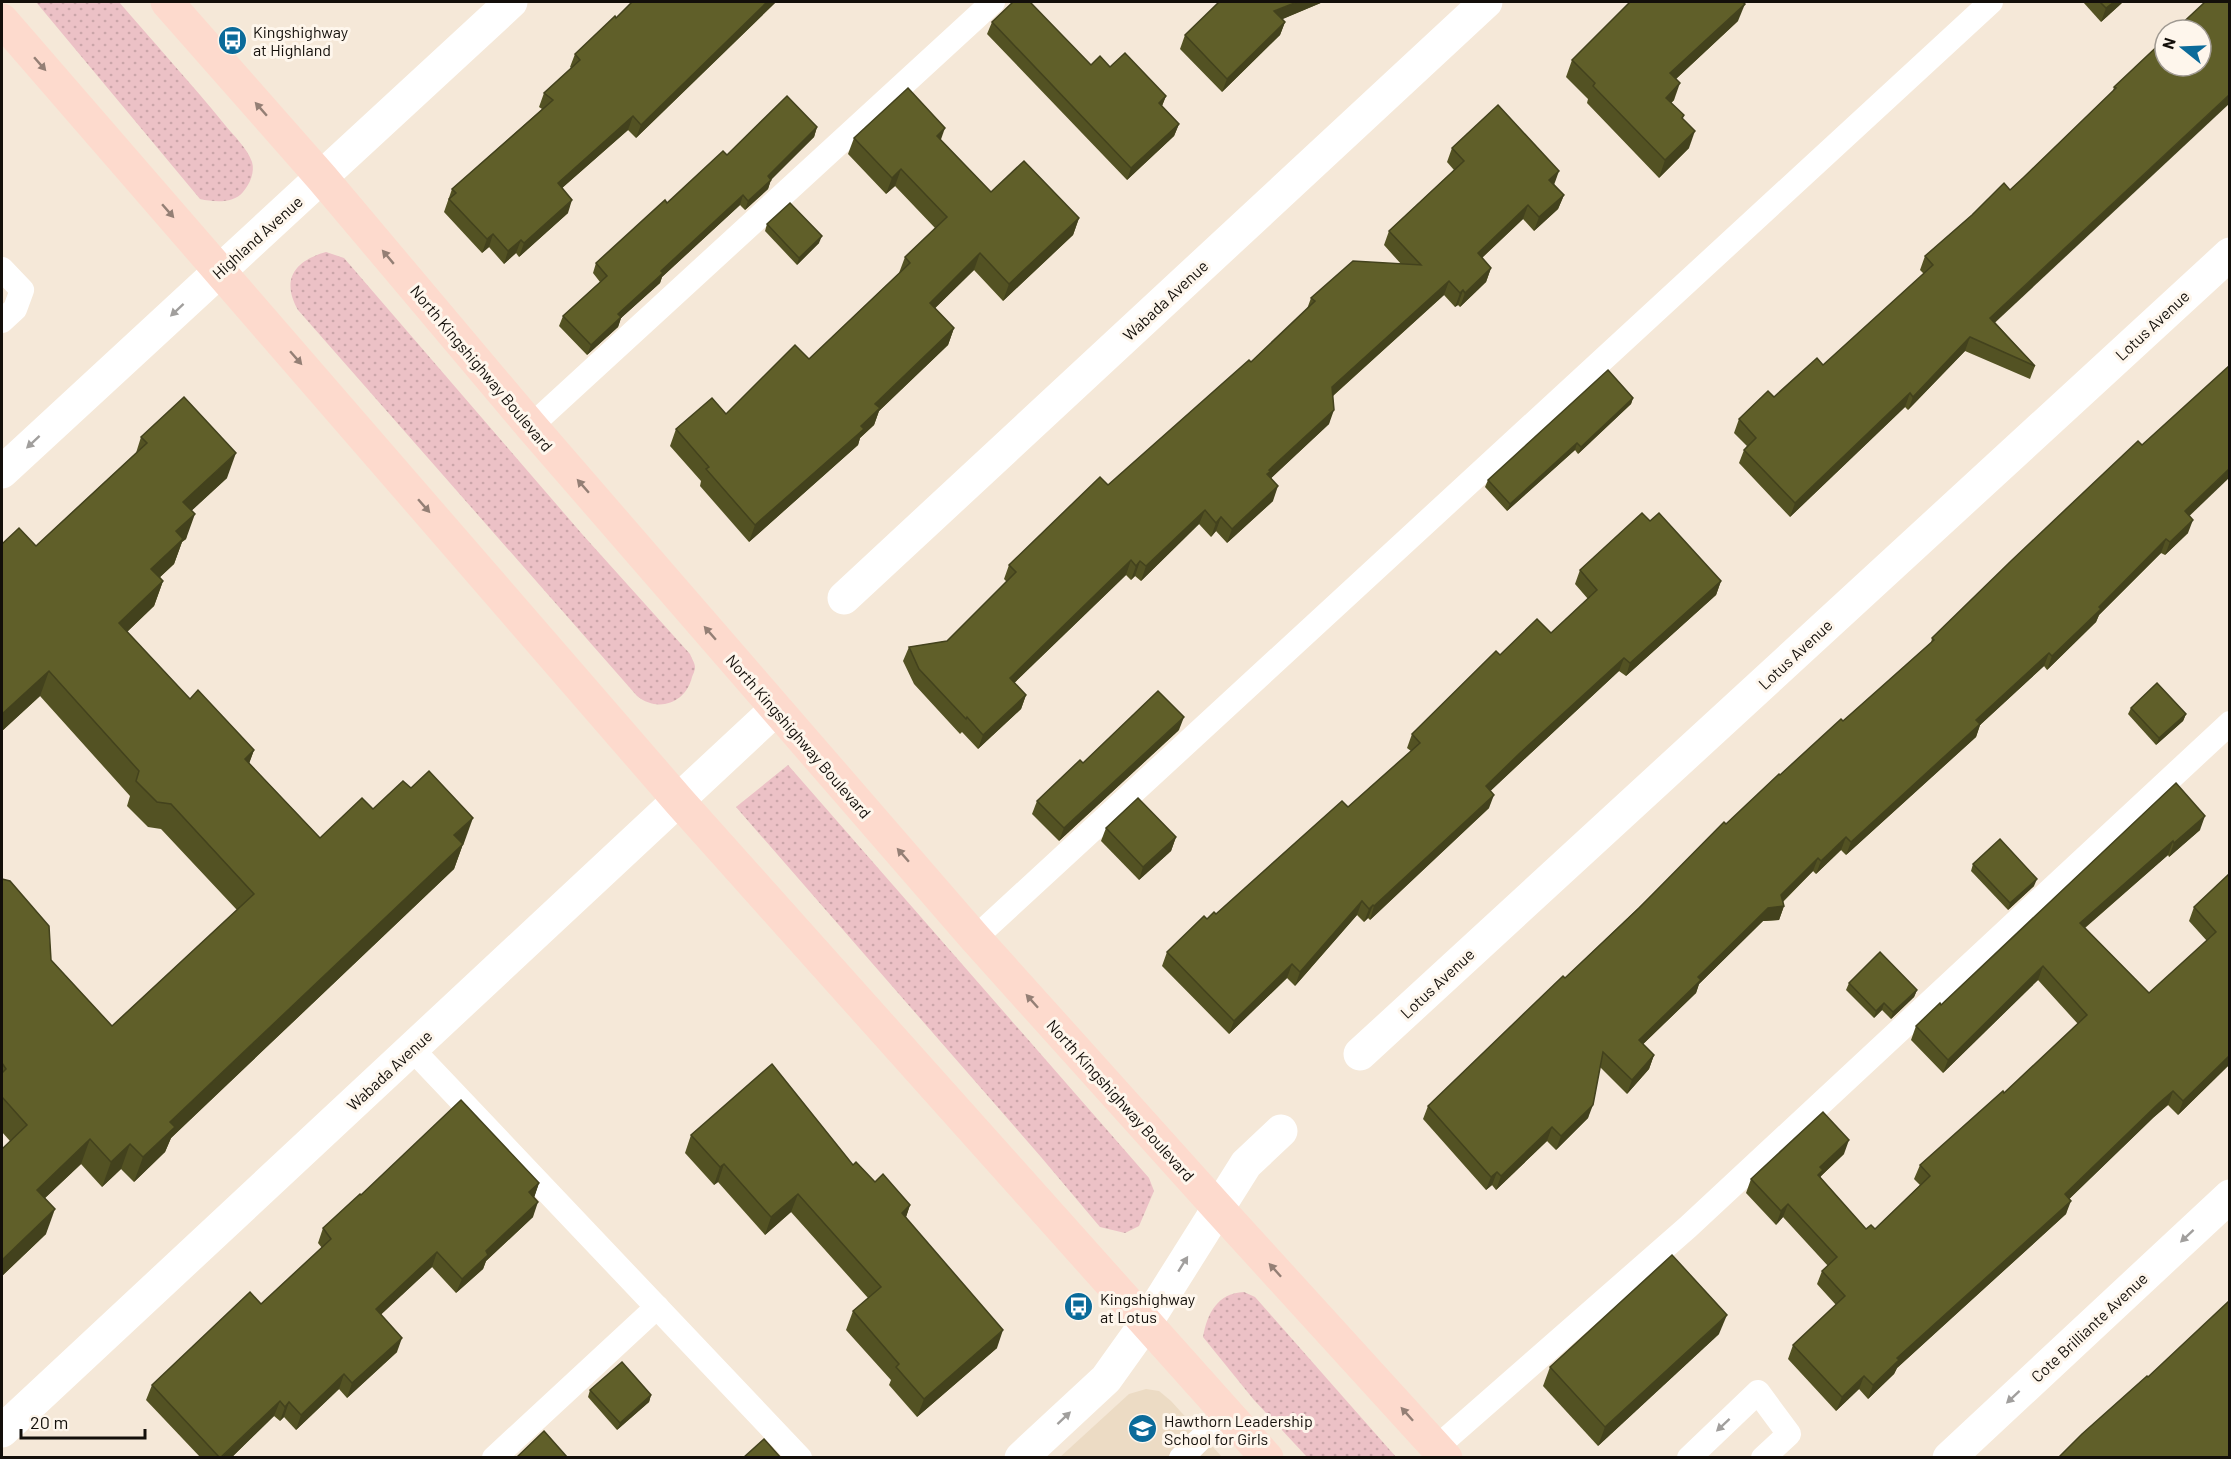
<svg xmlns="http://www.w3.org/2000/svg" width="2231" height="1459" viewBox="0 0 2231 1459" font-family="Barlow,sans-serif">
  <defs>
    <pattern id="green-dots" width="8" height="8" patternUnits="userSpaceOnUse" patternTransform="scale(1.5)"><rect width="8" height="8" fill="#ecc1c6"/><path d="M2 2h.1M6 6h.1" fill="none" stroke="#caa5a9" stroke-width="1.8" stroke-linecap="round"/></pattern>
  </defs>
  <rect width="100%" height="100%" fill="#f5e8d8"/>
  <!-- built -->
  <path fill="#ecdbc4" d="M 1146,1389 L 1159,1391 L 1171,1401 L 1222,1457 L 1059,1458 L 1129,1394 Z"/>
  <!-- green -->
  <g fill="url(#green-dots)">
    <path d="M 36,2 L 119,2 C 154,43 191,83 225,125 C 234,136 247,148 252,162 C 255,172 250,184 243,192 C 233,204 214,202 200,199 Z"/>
    <path d="M 326,252 L 344,258 L 582,534 L 690,654 C 691,657 695,663 695,667 C 695,671 693,674 692,677 C 686,703 658,713 637,696 L 298,310 C 281,280 294,261 326,252 Z"/>
    <path d="M 788,765 L 1149,1178 L 1154,1191 L 1139,1226 L 1125,1233 L 1100,1227 L 1041,1157 L 736,807 Z"/>
    <path d="M 1244,1292 L 1255,1297 L 1396,1457 L 1307,1457 L 1254,1400 L 1203,1337 C 1207,1313 1218,1293 1244,1292 Z"/>
  </g>
  <g fill="none" stroke-linecap="round" stroke-linejoin="round">
    <!-- lane -->
    <g stroke="#fff" stroke-width="24">
      <path d="M 2,269 L 22,290 L 15,309 L 2,321"/>
      <path d="M 531,426 L 993,2"/>
      <path d="M 975,938 L 1991,2"/>
      <path d="M 412,1049 L 800,1458"/>
      <path d="M 1437,1447 L 1688,1227 L 2230,723"/>
      <path d="M 494,1458 L 657,1307"/>
      <path d="M 1181,1458 L 1227,1413"/>
      <path d="M 1689,1458 L 1758,1392 L 1789,1434 L 1763,1458"/>
    </g>
    <!-- street -->
    <g stroke="#fff" stroke-width="33">
      <path d="M 2,472 L 511,2"/>
      <path d="M 844,598 L 1486,2"/>
      <path d="M 1360,1054 L 2230,254"/>
      <path d="M 2,1431 L 776,709"/>
      <path d="M 1021,1458 L 1106,1379 L 1146,1323 L 1246,1164 L 1281,1131"/>
      <path d="M 1949,1458 L 2230,1196"/>
    </g>
    <!-- primary -->
    <g stroke="#fddacd" stroke-width="33">
      <path d="M 167,2 L 322,178 L 531,426 L 975,938 L 1218,1208 L 1446,1458"/>
      <path d="M 2,20 L 679,801 L 1267,1458"/>
    </g>
  </g>
  <!-- wall -->
  <g fill="#535223">
    <path d="M 776,2 L 636,138 L 628,130 L 562,188 L 568,213 L 519,257 L 516,253 L 504,264 L 489,247 L 482,253 L 444,212 L 452,189 L 542,109 L 539,107 L 544,93 L 571,68 L 570,67 L 575,54 L 616,18 Z"/>
    <path d="M 1323,2 L 1282,19 L 1285,22 L 1280,35 L 1222,92 L 1180,49 L 1185,35 Z"/>
    <path d="M 2083,2 L 2123,2 L 2101,22 Z"/>
    <path d="M 1738,21 L 1676,79 L 1674,100 L 1671,103 L 1683,119 L 1689,148 L 1659,178 L 1587,103 L 1588,99 L 1566,77 L 1572,60 Z"/>
    <path d="M 992,22 L 1091,65 L 1110,67 L 1166,96 L 1162,106 L 1179,124 L 1174,136 L 1127,180 L 987,34 Z"/>
    <path d="M 2165,39 L 1995,322 L 2035,366 L 2030,379 L 1965,351 L 1908,410 L 1905,407 L 1790,517 L 1739,463 L 1744,450 L 1747,446 L 1734,433 L 1739,419 L 1823,365 L 1924,274 L 1920,270 L 1925,256 L 2010,190 L 2024,177 L 2113,91 L 2114,87 Z"/>
    <path d="M 817,127 L 814,137 L 771,179 L 768,189 L 745,210 L 740,205 L 662,277 L 660,283 L 621,318 L 618,327 L 587,355 L 559,326 L 563,316 L 600,282 L 593,273 L 596,263 L 667,203 L 727,155 Z"/>
    <path d="M 854,138 L 941,140 L 991,192 L 1079,218 L 1073,235 L 1003,301 L 974,270 L 935,308 L 954,328 L 948,345 L 879,411 L 874,425 L 860,438 L 858,445 L 749,542 L 700,486 L 701,481 L 670,446 L 676,429 L 726,414 L 809,359 L 899,273 L 905,257 L 935,228 L 895,186 L 886,194 L 848,154 Z"/>
    <path d="M 1452,148 L 1554,184 L 1564,195 L 1558,209 L 1534,231 L 1523,219 L 1482,258 L 1491,268 L 1486,282 L 1460,307 L 1458,305 L 1455,307 L 1444,295 L 1333,396 L 1329,424 L 1271,478 L 1273,501 L 1227,543 L 1216,531 L 1211,537 L 1199,524 L 1141,581 L 1135,576 L 1131,580 L 1126,575 L 1014,683 L 1026,695 L 1021,709 L 978,749 L 962,732 L 960,734 L 914,684 L 903,661 L 909,647 L 947,641 L 1007,582 L 1004,579 L 1009,565 L 1108,485 L 1251,362 L 1307,309 L 1311,298 L 1401,264 L 1384,245 L 1389,231 L 1454,170 L 1447,162 Z"/>
    <path d="M 767,224 L 819,243 L 797,265 L 765,231 Z"/>
    <path d="M 1633,398 L 1631,404 L 1578,454 L 1575,450 L 1507,511 L 1485,487 L 1488,480 Z"/>
    <path d="M 141,437 L 227,478 L 192,510 L 186,539 L 182,542 L 174,564 L 160,577 L 163,581 L 154,606 L 127,632 L 190,699 L 254,750 L 249,763 L 320,838 L 373,809 L 464,843 L 463,844 L 454,869 L 171,1138 L 165,1152 L 134,1182 L 121,1169 L 102,1187 L 81,1164 L 45,1198 L 46,1234 L 2,1276 L 2,1149 L 10,1141 L 2,1132 L 2,879 L 51,960 L 112,1026 L 237,910 L 161,829 L 148,827 L 127,806 L 130,796 L 40,696 L 2,731 L 2,544 L 36,546 L 136,453 Z"/>
    <path d="M 2189,516 L 2188,533 L 2165,555 L 2161,553 L 2099,615 L 2096,622 L 2047,670 L 2044,666 L 1980,725 L 1976,737 L 1846,855 L 1841,850 L 1816,874 L 1813,871 L 1783,902 L 1784,906 L 1779,920 L 1763,921 L 1699,984 L 1696,993 L 1643,1044 L 1654,1055 L 1649,1069 L 1627,1094 L 1600,1067 L 1588,1118 L 1556,1150 L 1547,1141 L 1496,1190 L 1492,1185 L 1486,1190 L 1423,1119 L 1428,1106 L 1565,978 L 1726,824 L 1843,721 L 1931,643 L 1932,638 Z"/>
    <path d="M 1650,521 L 1721,581 L 1716,595 L 1626,676 L 1619,671 L 1517,766 L 1490,791 L 1489,808 L 1370,920 L 1368,918 L 1364,922 L 1357,915 L 1295,986 L 1287,978 L 1229,1034 L 1162,966 L 1167,952 L 1207,919 L 1216,914 L 1348,807 L 1411,751 L 1407,748 L 1412,734 L 1500,655 L 1551,633 L 1588,599 L 1575,584 L 1580,570 Z"/>
    <path d="M 2131,708 L 2186,714 L 2183,721 L 2156,745 L 2128,714 Z"/>
    <path d="M 1179,730 L 1059,841 L 1032,814 L 1037,801 Z"/>
    <path d="M 2176,783 L 2200,830 L 2169,857 L 2168,855 L 2085,928 L 2149,993 L 2207,941 L 2189,921 L 2194,907 L 2229,874 L 2229,1065 L 2178,1115 L 2168,1105 L 2154,1117 L 2069,1199 L 2066,1214 L 1897,1368 L 1894,1374 L 1868,1399 L 1859,1389 L 1836,1411 L 1788,1359 L 1793,1345 L 1836,1305 L 1817,1284 L 1822,1271 L 1828,1266 L 1783,1217 L 1776,1225 L 1746,1193 L 1751,1179 L 1844,1154 L 1821,1176 L 1820,1177 L 1866,1229 L 1875,1229 L 1920,1185 L 1914,1179 L 1920,1165 L 2004,1093 L 2078,1024 L 2038,980 L 1943,1073 L 1911,1040 L 1916,1026 L 1941,1005 Z"/>
    <path d="M 1106,828 L 1176,837 L 1171,851 L 1139,880 L 1101,841 Z"/>
    <path d="M 1973,864 L 2034,886 L 2008,910 L 1971,871 Z"/>
    <path d="M 1849,983 L 1917,990 L 1914,997 L 1891,1019 L 1882,1010 L 1874,1018 L 1846,990 Z"/>
    <path d="M 691,1135 L 853,1165 L 875,1182 L 910,1205 L 906,1217 L 997,1348 L 917,1417 L 889,1385 L 891,1380 L 846,1330 L 853,1311 L 868,1298 L 791,1212 L 765,1235 L 718,1182 L 714,1185 L 685,1153 Z"/>
    <path d="M 539,1183 L 534,1197 L 533,1217 L 486,1261 L 483,1269 L 456,1293 L 432,1267 L 381,1314 L 397,1352 L 347,1398 L 339,1389 L 296,1430 L 284,1417 L 280,1421 L 274,1416 L 231,1458 L 201,1458 L 146,1400 L 152,1385 L 261,1304 L 322,1248 L 318,1243 L 323,1228 L 361,1195 Z"/>
    <path d="M 1719,1334 L 1598,1446 L 1543,1386 L 1550,1367 Z"/>
    <path d="M 590,1390 L 651,1395 L 649,1402 L 617,1430 L 588,1397 Z"/>
  </g>
  <!-- shaded-wall -->
  <g fill="#43421d">
    <path d="M 767,2 L 776,2 L 636,138 L 641,125 Z"/>
    <path d="M 1297,2 L 1323,2 L 1269,25 L 1274,11 Z"/>
    <path d="M 2114,2 L 2123,2 L 2101,22 L 2106,8 Z"/>
    <path d="M 1745,4 L 1738,21 L 1664,90 L 1670,73 Z"/>
    <path d="M 1285,22 L 1280,35 L 1222,92 L 1227,79 Z"/>
    <path d="M 1680,83 L 1674,100 L 1660,115 L 1666,98 Z"/>
    <path d="M 2229,95 L 2229,104 L 1986,331 L 1990,318 Z"/>
    <path d="M 1166,96 L 1161,108 L 1159,103 Z"/>
    <path d="M 633,116 L 628,130 L 553,196 L 558,183 Z"/>
    <path d="M 1179,124 L 1174,136 L 1127,180 L 1131,168 Z"/>
    <path d="M 817,127 L 814,137 L 765,186 L 768,176 Z"/>
    <path d="M 945,128 L 939,145 L 937,136 Z"/>
    <path d="M 1695,131 L 1689,148 L 1659,178 L 1665,160 Z"/>
    <path d="M 901,169 L 895,186 L 886,194 L 892,178 Z"/>
    <path d="M 1559,171 L 1554,185 L 1549,180 Z"/>
    <path d="M 771,180 L 768,189 L 745,210 L 748,201 Z"/>
    <path d="M 743,195 L 740,205 L 662,277 L 660,283 L 621,318 L 618,327 L 587,355 L 591,345 L 618,314 L 661,271 Z"/>
    <path d="M 1564,195 L 1558,209 L 1534,231 L 1539,217 Z"/>
    <path d="M 572,200 L 568,213 L 519,257 L 524,243 Z"/>
    <path d="M 1528,205 L 1523,219 L 1472,267 L 1478,253 Z"/>
    <path d="M 1079,218 L 1073,235 L 1003,301 L 1009,284 Z"/>
    <path d="M 493,234 L 489,247 L 482,253 L 487,239 Z"/>
    <path d="M 822,236 L 819,243 L 797,265 L 799,258 Z"/>
    <path d="M 521,240 L 516,253 L 504,264 L 508,251 Z"/>
    <path d="M 980,253 L 974,270 L 924,319 L 930,303 Z"/>
    <path d="M 1491,268 L 1486,282 L 1460,307 L 1465,293 Z"/>
    <path d="M 1449,281 L 1444,295 L 1327,401 L 1332,387 Z"/>
    <path d="M 1463,290 L 1458,305 L 1455,307 L 1460,293 Z"/>
    <path d="M 954,328 L 948,345 L 879,411 L 874,425 L 860,438 L 858,445 L 749,542 L 755,525 L 861,426 L 875,404 Z"/>
    <path d="M 1970,337 L 1965,351 L 1908,410 L 1913,397 Z"/>
    <path d="M 1910,393 L 1905,407 L 1790,517 L 1795,503 Z"/>
    <path d="M 1633,398 L 1631,404 L 1578,454 L 1581,447 Z"/>
    <path d="M 1334,410 L 1329,424 L 1267,482 L 1262,489 L 1269,470 Z"/>
    <path d="M 1577,443 L 1575,450 L 1507,511 L 1510,504 Z"/>
    <path d="M 236,453 L 227,478 L 174,527 L 183,502 Z"/>
    <path d="M 2229,469 L 2229,478 L 2180,525 L 2185,511 Z"/>
    <path d="M 1278,486 L 1273,501 L 1227,543 L 1232,529 Z"/>
    <path d="M 1205,510 L 1199,524 L 1141,581 L 1146,566 Z"/>
    <path d="M 195,514 L 186,539 L 182,542 L 174,564 L 142,594 L 151,569 L 176,531 Z"/>
    <path d="M 1221,517 L 1216,531 L 1211,537 L 1216,523 Z"/>
    <path d="M 2193,520 L 2188,533 L 2165,555 L 2170,542 Z"/>
    <path d="M 2166,539 L 2161,553 L 2099,615 L 2096,622 L 2047,670 L 2052,656 L 2099,607 Z"/>
    <path d="M 1131,560 L 1126,575 L 1005,692 L 1010,678 Z"/>
    <path d="M 1140,561 L 1135,576 L 1131,580 L 1136,566 Z"/>
    <path d="M 163,581 L 154,606 L 110,648 L 119,623 Z"/>
    <path d="M 1721,581 L 1716,595 L 1626,676 L 1630,663 Z"/>
    <path d="M 2049,653 L 2044,666 L 1980,725 L 1976,737 L 1846,855 L 1851,842 L 1976,720 Z"/>
    <path d="M 1624,658 L 1619,671 L 1517,766 L 1481,800 L 1486,786 L 1521,752 Z"/>
    <path d="M 49,671 L 40,696 L 2,731 L 2,714 Z"/>
    <path d="M 1026,695 L 1021,709 L 978,749 L 983,735 Z"/>
    <path d="M 2186,714 L 2183,721 L 2156,745 L 2159,738 Z"/>
    <path d="M 1184,717 L 1179,730 L 1059,841 L 1064,828 Z"/>
    <path d="M 254,750 L 245,775 L 245,759 Z"/>
    <path d="M 1494,795 L 1489,808 L 1370,920 L 1374,906 Z"/>
    <path d="M 2205,816 L 2200,830 L 2169,857 L 2174,843 Z"/>
    <path d="M 473,818 L 464,843 L 445,860 L 454,835 Z"/>
    <path d="M 1176,837 L 1171,851 L 1139,880 L 1143,867 Z"/>
    <path d="M 1846,837 L 1841,850 L 1816,874 L 1821,861 Z"/>
    <path d="M 2173,841 L 2168,855 L 2074,937 L 2080,923 Z"/>
    <path d="M 463,844 L 454,869 L 171,1138 L 165,1152 L 134,1182 L 143,1157 L 170,1122 Z"/>
    <path d="M 1818,858 L 1813,871 L 1777,907 L 1784,906 L 1779,920 L 1763,921 L 1699,984 L 1696,993 L 1634,1053 L 1639,1040 L 1698,977 Z"/>
    <path d="M 2037,879 L 2034,886 L 2008,910 L 2010,903 Z"/>
    <path d="M 1362,901 L 1357,915 L 1295,986 L 1300,972 Z"/>
    <path d="M 1373,905 L 1368,918 L 1364,922 L 1369,909 Z"/>
    <path d="M 1292,964 L 1287,978 L 1229,1034 L 1234,1021 Z"/>
    <path d="M 2043,966 L 2038,980 L 1943,1073 L 1948,1060 Z"/>
    <path d="M 1917,990 L 1914,997 L 1891,1019 L 1893,1012 Z"/>
    <path d="M 1884,1003 L 1882,1010 L 1874,1018 L 1876,1011 Z"/>
    <path d="M 1654,1055 L 1649,1069 L 1627,1094 L 1632,1080 Z"/>
    <path d="M 2229,1056 L 2229,1065 L 2178,1115 L 2183,1101 Z"/>
    <path d="M 2173,1091 L 2168,1105 L 2154,1117 L 2060,1208 L 2065,1194 L 2159,1103 Z"/>
    <path d="M 1593,1105 L 1588,1118 L 1556,1150 L 1561,1136 Z"/>
    <path d="M 1552,1127 L 1547,1141 L 1496,1190 L 1501,1176 Z"/>
    <path d="M 90,1139 L 81,1164 L 27,1215 L 37,1190 Z"/>
    <path d="M 1849,1140 L 1844,1154 L 1821,1176 L 1818,1184 L 1813,1189 L 1820,1167 Z"/>
    <path d="M 130,1144 L 121,1169 L 102,1187 L 111,1162 Z"/>
    <path d="M 724,1164 L 718,1182 L 714,1185 L 720,1167 Z"/>
    <path d="M 1497,1172 L 1492,1185 L 1486,1190 L 1491,1177 Z"/>
    <path d="M 539,1183 L 534,1198 L 529,1192 Z"/>
    <path d="M 798,1194 L 791,1212 L 765,1235 L 771,1217 Z"/>
    <path d="M 2071,1201 L 2066,1214 L 1897,1368 L 1894,1374 L 1868,1399 L 1873,1385 L 1897,1358 Z"/>
    <path d="M 538,1202 L 533,1217 L 486,1261 L 483,1269 L 456,1293 L 462,1279 L 486,1251 Z"/>
    <path d="M 1788,1204 L 1783,1217 L 1776,1225 L 1781,1211 Z"/>
    <path d="M 910,1205 L 904,1223 L 902,1213 Z"/>
    <path d="M 55,1209 L 46,1234 L 2,1276 L 2,1260 Z"/>
    <path d="M 437,1252 L 432,1267 L 371,1324 L 376,1309 Z"/>
    <path d="M 1727,1315 L 1719,1334 L 1598,1446 L 1605,1427 Z"/>
    <path d="M 1003,1330 L 997,1348 L 917,1417 L 924,1399 Z"/>
    <path d="M 402,1338 L 397,1352 L 347,1398 L 352,1383 Z"/>
    <path d="M 344,1374 L 339,1389 L 296,1430 L 301,1415 Z"/>
    <path d="M 1864,1376 L 1859,1389 L 1836,1411 L 1842,1397 Z"/>
    <path d="M 651,1395 L 649,1402 L 617,1430 L 620,1423 Z"/>
    <path d="M 280,1401 L 274,1416 L 231,1458 L 221,1458 Z"/>
    <path d="M 289,1402 L 284,1417 L 280,1421 L 285,1407 Z"/>
  </g>
  <!-- building -->
  <g fill="#605f29" stroke="#43421d" stroke-width="1.5">
    <path d="M 632,2 L 767,2 L 641,125 L 633,116 L 558,183 L 572,200 L 524,243 L 521,240 L 508,251 L 493,234 L 487,239 L 449,199 L 456,193 L 452,189 L 553,100 L 544,93 L 580,60 L 575,54 L 615,16 L 616,18 Z"/>
    <path d="M 1013,2 L 1030,2 L 1091,65 L 1100,56 L 1110,67 L 1125,53 L 1166,96 L 1159,103 L 1179,124 L 1131,168 L 992,22 Z"/>
    <path d="M 1219,2 L 1297,2 L 1274,11 L 1285,22 L 1227,79 L 1185,35 Z"/>
    <path d="M 1630,2 L 1742,2 L 1745,4 L 1670,73 L 1680,83 L 1666,98 L 1684,115 L 1682,118 L 1695,131 L 1665,160 L 1593,86 L 1595,83 L 1572,60 Z"/>
    <path d="M 2100,2 L 2114,2 L 2106,8 Z"/>
    <path d="M 2205,2 L 2229,2 L 2229,95 L 1990,318 L 2035,366 L 1970,337 L 1913,397 L 1910,393 L 1795,503 L 1744,450 L 1756,438 L 1739,419 L 1768,391 L 1774,397 L 1817,358 L 1823,365 L 1933,265 L 1925,256 L 1972,215 L 2004,183 L 2010,190 L 2024,177 L 2116,88 L 2114,87 L 2165,39 L 2165,66 L 2201,66 L 2201,30 L 2175,30 Z"/>
    <path d="M 908,88 L 945,128 L 937,136 L 991,192 L 1024,161 L 1079,218 L 1009,284 L 980,253 L 930,303 L 954,328 L 875,404 L 880,408 L 861,426 L 864,429 L 755,525 L 706,469 L 709,467 L 676,429 L 712,398 L 726,414 L 795,345 L 809,359 L 910,263 L 905,257 L 947,217 L 901,169 L 892,178 L 854,138 Z"/>
    <path d="M 787,96 L 817,127 L 768,176 L 771,180 L 748,201 L 743,195 L 661,271 L 663,273 L 618,314 L 621,317 L 591,345 L 563,316 L 607,276 L 596,263 L 665,200 L 667,203 L 723,151 L 727,155 Z"/>
    <path d="M 1498,105 L 1559,171 L 1549,180 L 1564,195 L 1539,217 L 1528,205 L 1478,253 L 1491,268 L 1465,293 L 1463,290 L 1460,293 L 1449,281 L 1332,387 L 1334,410 L 1269,470 L 1271,471 L 1267,474 L 1278,486 L 1232,529 L 1221,517 L 1216,523 L 1205,510 L 1146,566 L 1140,561 L 1136,566 L 1131,560 L 1010,678 L 1026,695 L 983,735 L 967,717 L 966,719 L 919,669 L 909,647 L 947,641 L 1016,572 L 1009,565 L 1100,477 L 1108,485 L 1249,360 L 1251,362 L 1315,301 L 1311,298 L 1353,261 L 1421,265 L 1389,231 L 1464,161 L 1452,148 Z"/>
    <path d="M 790,203 L 822,236 L 799,258 L 767,224 Z"/>
    <path d="M 2229,366 L 2229,469 L 2185,511 L 2193,520 L 2170,542 L 2166,539 L 2099,607 L 2101,609 L 2052,656 L 2049,653 L 1976,720 L 1980,724 L 1851,842 L 1846,837 L 1821,861 L 1818,858 L 1781,895 L 1784,906 L 1768,908 L 1698,977 L 1701,980 L 1639,1040 L 1654,1055 L 1632,1080 L 1603,1052 L 1593,1105 L 1561,1136 L 1552,1127 L 1501,1176 L 1497,1172 L 1491,1177 L 1428,1106 L 1563,976 L 1565,978 L 1639,908 L 1724,822 L 1726,824 L 1779,774 L 1780,775 L 1841,719 L 1843,721 L 1934,640 L 1932,638 L 2011,561 L 2138,441 L 2142,445 Z"/>
    <path d="M 1608,370 L 1633,398 L 1581,447 L 1577,443 L 1510,504 L 1488,480 Z"/>
    <path d="M 184,397 L 236,453 L 183,502 L 195,514 L 176,531 L 183,539 L 151,569 L 163,581 L 119,623 L 190,699 L 198,690 L 254,750 L 245,759 L 320,838 L 362,798 L 373,809 L 403,781 L 411,788 L 429,771 L 473,818 L 454,835 L 463,844 L 170,1122 L 175,1127 L 143,1157 L 130,1144 L 111,1162 L 90,1139 L 37,1190 L 55,1209 L 2,1260 L 2,1149 L 27,1125 L 2,1097 L 2,1073 L 6,1069 L 2,1063 L 2,879 L 10,881 L 49,926 L 51,960 L 112,1026 L 254,894 L 171,804 L 157,802 L 136,781 L 139,771 L 49,671 L 2,714 L 2,544 L 19,528 L 36,546 L 147,443 L 141,437 Z"/>
    <path d="M 1642,513 L 1650,521 L 1659,513 L 1721,581 L 1630,663 L 1624,658 L 1521,752 L 1486,786 L 1494,795 L 1374,906 L 1373,905 L 1369,909 L 1362,901 L 1300,972 L 1292,964 L 1234,1021 L 1167,952 L 1204,916 L 1207,919 L 1214,912 L 1216,914 L 1342,801 L 1348,807 L 1420,743 L 1412,734 L 1496,651 L 1500,655 L 1537,619 L 1551,633 L 1597,590 L 1580,570 Z"/>
    <path d="M 2157,683 L 2186,714 L 2159,738 L 2131,708 Z"/>
    <path d="M 1158,691 L 1184,717 L 1064,828 L 1037,801 L 1080,760 L 1083,763 Z"/>
    <path d="M 2176,783 L 2205,816 L 2174,843 L 2173,841 L 2080,923 L 2149,993 L 2216,932 L 2194,907 L 2229,874 L 2229,1056 L 2183,1101 L 2173,1091 L 2159,1103 L 2065,1194 L 2071,1201 L 1897,1358 L 1899,1360 L 1873,1385 L 1864,1376 L 1842,1397 L 1793,1345 L 1845,1296 L 1822,1271 L 1837,1257 L 1788,1204 L 1781,1211 L 1751,1179 L 1823,1112 L 1849,1140 L 1820,1167 L 1823,1170 L 1818,1175 L 1866,1229 L 1871,1225 L 1875,1229 L 1930,1176 L 1920,1165 L 2003,1091 L 2004,1093 L 2087,1015 L 2043,966 L 1948,1060 L 1916,1026 L 1940,1003 L 1941,1005 Z"/>
    <path d="M 1138,798 L 1176,837 L 1143,867 L 1106,828 Z"/>
    <path d="M 2000,839 L 2037,879 L 2010,903 L 1973,864 Z"/>
    <path d="M 1880,952 L 1917,990 L 1893,1012 L 1884,1003 L 1876,1011 L 1849,983 Z"/>
    <path d="M 772,1064 L 853,1165 L 856,1162 L 875,1182 L 883,1174 L 910,1205 L 902,1213 L 1003,1330 L 924,1399 L 896,1367 L 899,1364 L 853,1311 L 881,1287 L 798,1194 L 771,1217 L 724,1164 L 720,1167 L 691,1135 Z"/>
    <path d="M 461,1100 L 539,1183 L 529,1192 L 538,1202 L 486,1251 L 488,1255 L 462,1279 L 437,1252 L 376,1309 L 402,1338 L 352,1383 L 344,1374 L 301,1415 L 289,1402 L 285,1407 L 280,1401 L 220,1458 L 152,1385 L 250,1292 L 261,1304 L 331,1239 L 323,1228 L 360,1194 L 361,1195 Z"/>
    <path d="M 1672,1255 L 1727,1315 L 1605,1427 L 1550,1367 Z"/>
    <path d="M 2229,1301 L 2229,1456 L 2228,1458 L 2058,1458 L 2082,1434 L 2147,1376 L 2148,1377 Z"/>
    <path d="M 622,1362 L 651,1395 L 620,1423 L 590,1390 Z"/>
    <path d="M 544,1431 L 567,1457 L 566,1458 L 516,1458 Z"/>
    <path d="M 764,1439 L 781,1458 L 743,1458 Z"/>
  </g>
  <!-- one-way arrows -->
  <defs><path id="oneway-solid" d="M-6-.8H1V-3.2L6.5 0L1 3.2V.8H-6Z" transform="scale(1.5)"/></defs>
  <g fill="#947f75">
    <use href="#oneway-solid" transform="translate(40 64) rotate(49)"/>
    <use href="#oneway-solid" transform="translate(261 109) rotate(-131)"/>
    <use href="#oneway-solid" transform="translate(168 211) rotate(49)"/>
    <use href="#oneway-solid" transform="translate(388 257) rotate(-130)"/>
    <use href="#oneway-solid" transform="translate(296 358) rotate(49)"/>
    <use href="#oneway-solid" transform="translate(583 486) rotate(-131)"/>
    <use href="#oneway-solid" transform="translate(424 506) rotate(49)"/>
    <use href="#oneway-solid" transform="translate(710 633) rotate(-131)"/>
    <use href="#oneway-solid" transform="translate(903 855) rotate(-131)"/>
    <use href="#oneway-solid" transform="translate(1032 1001) rotate(-132)"/>
    <use href="#oneway-solid" transform="translate(1275 1270) rotate(-132)"/>
    <use href="#oneway-solid" transform="translate(1407 1414) rotate(-132)"/>
  </g>
  <g fill="#a19f9d">
    <use href="#oneway-solid" transform="translate(177 310) rotate(137)"/>
    <use href="#oneway-solid" transform="translate(33 442) rotate(137)"/>
    <use href="#oneway-solid" transform="translate(2187 1236) rotate(137)"/>
    <use href="#oneway-solid" transform="translate(1183 1264) rotate(-58)"/>
    <use href="#oneway-solid" transform="translate(2013 1397) rotate(137)"/>
    <use href="#oneway-solid" transform="translate(1064 1418) rotate(-43)"/>
    <use href="#oneway-solid" transform="translate(1723 1425) rotate(137)"/>
  </g>
  <!-- icons -->
  <defs>
    <symbol id="bus-disc" viewBox="-11 -11 22 22"><circle r="9.5" fill="#0b6b9a" stroke="#fef6ec"/><path d="M-5-6H5V4H4V6H2V4H-2V6H-4V4H-5ZM-3.5-4V0h7V-4ZM-3.5 1.2v1.5H-2V1.2ZM2 1.2v1.5H3.5V1.2Z" fill="#fff"/></symbol>
    <symbol id="school-disc" viewBox="-11 -11 22 22"><circle r="9.5" fill="#0b6b9a" stroke="#fef6ec"/><path d="M0-5L7-2L0 1L-7-2ZM-4 1L0 2.5L4 1V4Q0 6-4 4Z" fill="#fff"/></symbol>
  </defs>
  <g fill-rule="evenodd">
    <use href="#bus-disc" x="216" y="24" width="33" height="33"/>
    <use href="#bus-disc" x="1062" y="1290" width="33" height="33"/>
    <use href="#school-disc" x="1126" y="1412" width="33" height="33"/>
  </g>
  <g text-anchor="middle" dominant-baseline="central" stroke-width="6" stroke-linejoin="round" paint-order="stroke">
    <!-- poi labels -->
    <g font-size="16" fill="#130f0a" stroke="#fef6ec" text-anchor="start">
      <text x="253" y="31">Kingshighway<tspan x="253" dy="18">at Highland</tspan></text>
      <text x="1100" y="1298">Kingshighway<tspan x="1100" dy="18">at Lotus</tspan></text>
      <text x="1164" y="1420">Hawthorn Leadership<tspan x="1164" dy="18">School for Girls</tspan></text>
    </g>
    <!-- street labels -->
    <g font-size="16" fill="#130f0a" stroke="#fef6ec">
      <text transform="translate(257 237) rotate(-42)">Highland Avenue</text>
      <text transform="translate(1165 300) rotate(-43)">Wabada Avenue</text>
      <text transform="translate(2152 325) rotate(-43)">Lotus Avenue</text>
      <text transform="translate(482 368) rotate(50)">North Kingshighway Boulevard</text>
      <text transform="translate(1795 654) rotate(-43)">Lotus Avenue</text>
      <text transform="translate(799 736) rotate(49)">North Kingshighway Boulevard</text>
      <text transform="translate(1437 983) rotate(-43)">Lotus Avenue</text>
      <text transform="translate(389 1070) rotate(-43)">Wabada Avenue</text>
      <text transform="translate(1121 1100) rotate(48)">North Kingshighway Boulevard</text>
      <text transform="translate(2089 1327) rotate(-43)">Cote Brilliante Avenue</text>
    </g>
  </g>
  <!-- border -->
  <rect width="2231" height="1459" fill="none" stroke="#130f0a" stroke-width="6"/>
  <!-- north arrow -->
  <g transform="translate(2183 48) rotate(288)"><circle r="28" fill="#fef6ec" stroke="#a09a92" stroke-width="1.5"/>
  <path d="M0-4.5L10 22L0 15L-10 22Z" fill="#0b6b9a"/>
  <text y="-9" font-size="16" font-weight="bold" text-anchor="middle" fill="#130f0a">N</text>
  </g>
  <!-- scale -->
  <path d="M21 1429v9h124v-9" fill="none" stroke="#130f0a" stroke-width="3"/>
  <text x="30" y="1429" font-size="18" fill="#130f0a" stroke="#fef6ec" stroke-width="4.5" paint-order="stroke">20 m</text>
</svg>
